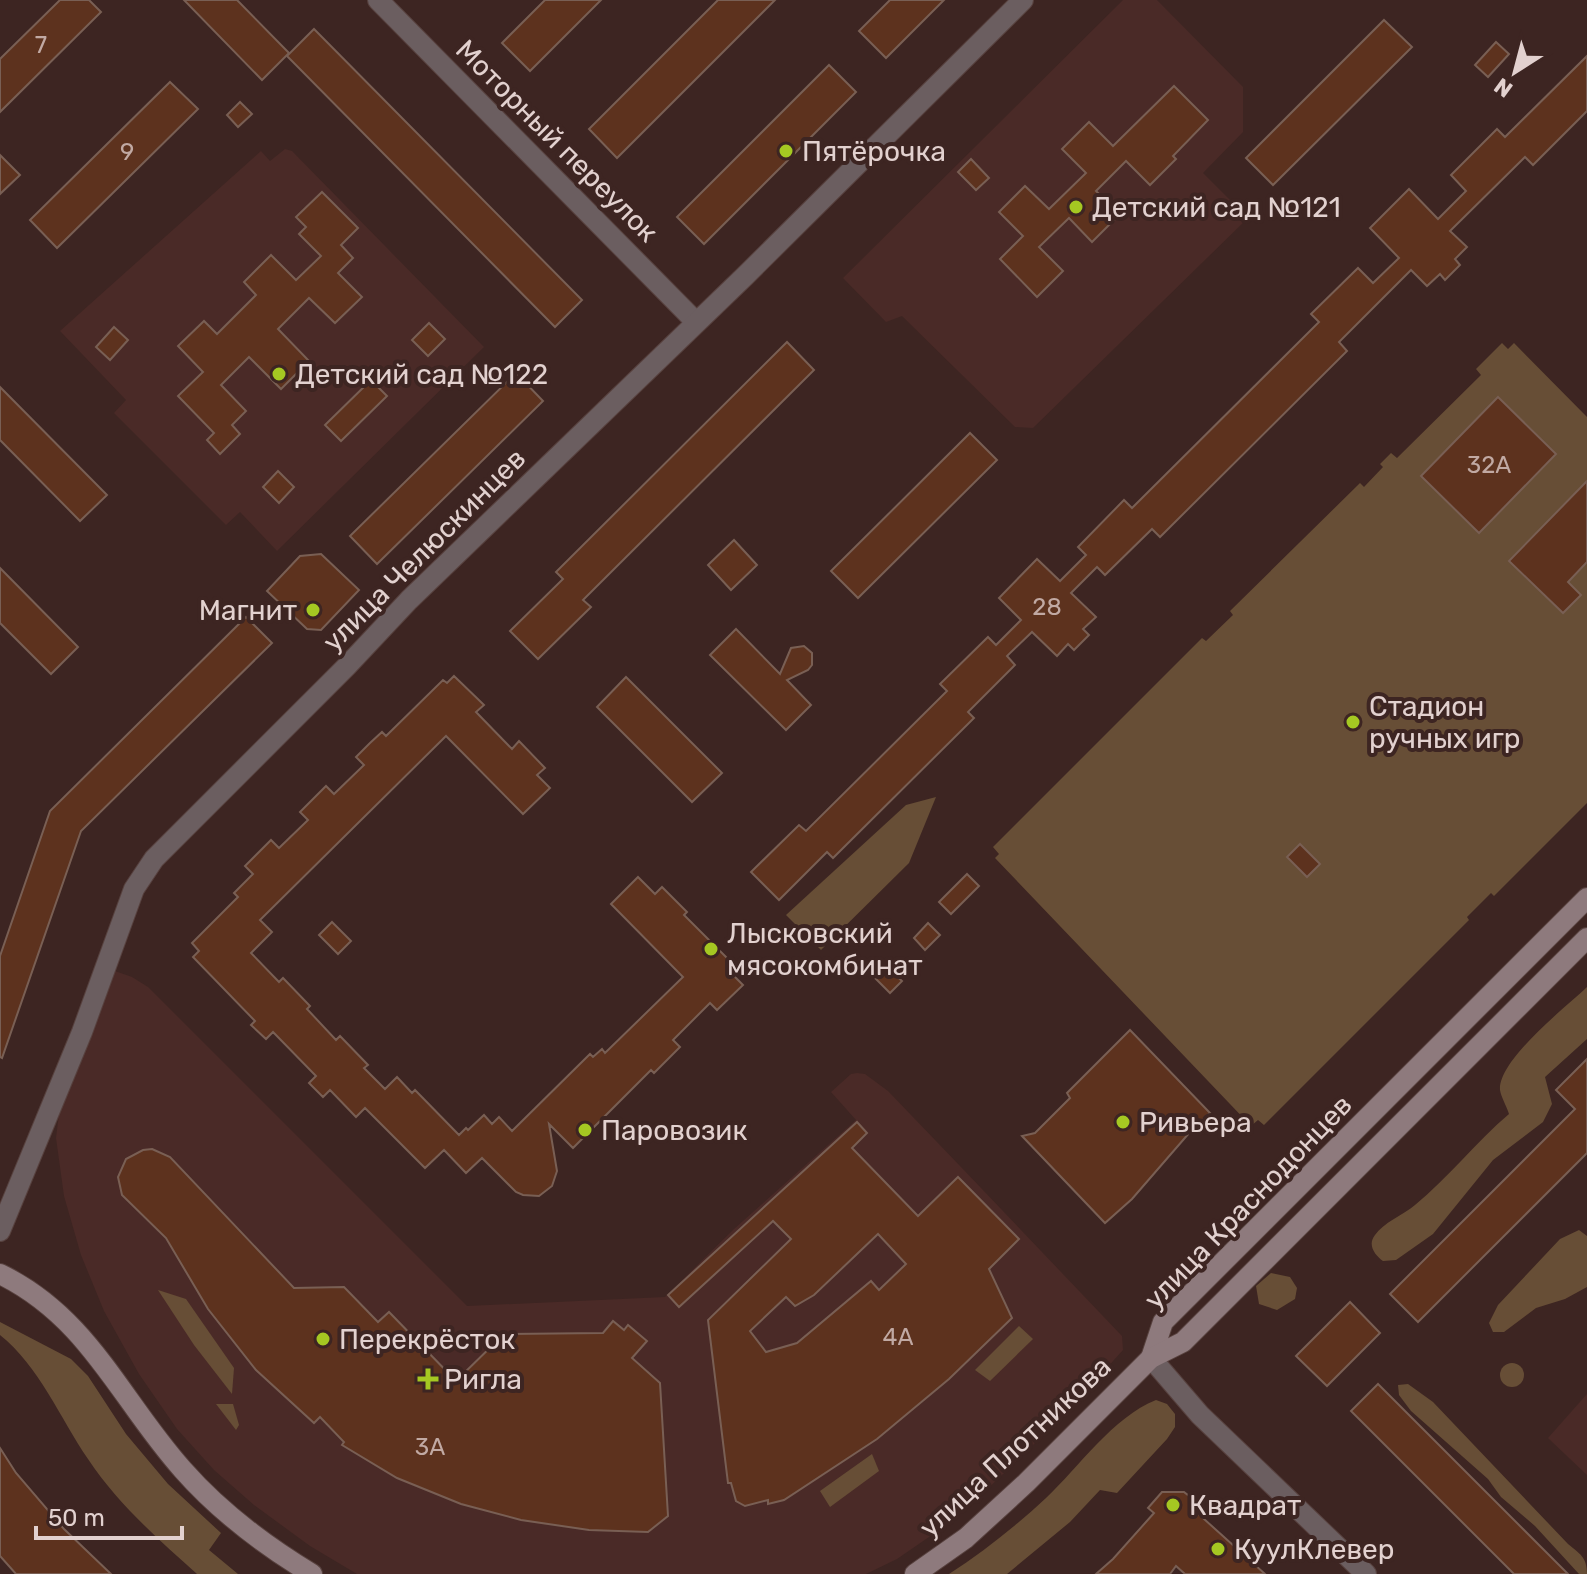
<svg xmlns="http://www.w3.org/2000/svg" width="1587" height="1574" viewBox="0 0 1587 1574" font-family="Rubik,sans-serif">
  <rect width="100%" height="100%" fill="#3d2522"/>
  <!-- built -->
  <g fill="#4a2a27">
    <path d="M 1123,0 L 1157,0 L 1243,87 L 1243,132 L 1203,173 L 1248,218 L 1033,428 L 1015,427 L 902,316 L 886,322 L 843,278 Z"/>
    <path d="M 285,149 L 292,151 L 484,347 L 277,551 L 240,512 L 226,525 L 114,413 L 126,400 L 60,331 L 261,151 L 270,161 Z"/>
    <path d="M 115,971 L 132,977 L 148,987 L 467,1306 L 665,1297 L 734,1229 L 856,1120 L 831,1092 L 851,1074 L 857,1073 L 865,1074 L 888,1091 L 961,1167 L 1122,1336 L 1123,1350 L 1067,1412 L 972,1504 L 929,1537 L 897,1559 L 866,1574 L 357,1574 L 310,1546 L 254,1505 L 214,1470 L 177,1429 L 139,1374 L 104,1311 L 81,1255 L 64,1196 L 56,1138 L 59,1114 Z"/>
    <path d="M 1587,1394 L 1587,1475 L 1548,1438 Z"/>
  </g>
  <!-- green -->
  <g fill="#674e36">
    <path d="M 1502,343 L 1508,349 L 1514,343 L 1587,417 L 1587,803 L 1494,896 L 1491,893 L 1467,917 L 1469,920 L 1264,1125 L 1258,1120 L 1251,1126 L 995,858 L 999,854 L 993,847 L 1202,638 L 1206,641 L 1233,615 L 1230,611 L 1360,483 L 1364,487 L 1383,467 L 1380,464 L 1391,453 L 1397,458 L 1481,375 L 1476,369 Z"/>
    <path d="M 936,797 L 909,863 L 821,950 L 786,915 L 906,805 Z"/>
    <path d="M 1587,987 L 1587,1039 L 1545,1077 L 1552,1104 L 1543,1122 L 1493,1160 L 1433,1234 L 1396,1260 L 1383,1261 C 1375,1255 1367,1245 1375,1235 C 1383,1223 1403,1215 1415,1205 C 1448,1178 1476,1142 1509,1114 C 1507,1107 1501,1097 1500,1090 C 1498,1060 1565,1008 1587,987 Z"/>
    <path d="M 1579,1230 L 1587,1236 L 1587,1287 L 1565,1299 L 1536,1308 L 1504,1332 L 1493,1332 L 1489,1323 L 1498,1305 L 1560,1239 Z"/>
    <path d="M 1271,1273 L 1290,1277 L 1297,1288 L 1295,1299 L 1277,1310 L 1259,1304 L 1256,1286 Z"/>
    <path d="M 158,1290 L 186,1299 L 234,1368 L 232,1394 L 194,1345 Z"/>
    <path d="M 0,1322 L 71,1359 L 88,1376 L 126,1434 L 168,1484 L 221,1533 L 209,1550 L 238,1574 L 197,1574 C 157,1538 118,1504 88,1459 C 60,1418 39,1366 0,1335 Z"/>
    <path d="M 1019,1326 L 1033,1339 L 990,1381 L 975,1370 Z"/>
    <circle cx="1512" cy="1375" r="12"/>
    <path d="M 1408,1384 L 1433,1402 L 1568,1544 C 1580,1554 1587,1557 1587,1574 L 1579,1574 L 1535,1526 L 1501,1497 L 1488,1479 L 1411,1411 L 1399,1395 L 1398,1385 Z"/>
    <path d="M 1156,1400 L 1167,1404 L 1175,1414 L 1175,1427 L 1167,1439 L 1117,1493 L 1100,1490 L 1070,1522 L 1007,1574 L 949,1574 C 983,1552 1016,1526 1046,1498 C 1079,1467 1113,1417 1156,1400 Z"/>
    <path d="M 216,1404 L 233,1404 L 239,1425 L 236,1430 Z"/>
    <path d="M 872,1454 L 879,1471 L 830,1507 L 820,1491 Z"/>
  </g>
  <!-- building -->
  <g fill="#5d321e" stroke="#795f54" stroke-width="2" fill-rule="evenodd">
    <path d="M 60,0 L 89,0 L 101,12 L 0,112 L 0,59 Z"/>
    <path d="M 184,0 L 237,0 L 289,53 L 262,80 Z"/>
    <path d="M 545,0 L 601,0 L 530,71 L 502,43 Z"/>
    <path d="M 718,0 L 775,0 L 617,158 L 589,129 Z"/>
    <path d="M 890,0 L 944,0 L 886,58 L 859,31 Z"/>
    <path d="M 1384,20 L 1412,47 L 1273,185 L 1246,158 Z"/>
    <path d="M 314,29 L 582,300 L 555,327 L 287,56 Z"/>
    <path d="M 1496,42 L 1509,54 L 1488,77 L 1475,65 Z"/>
    <path d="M 1587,56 L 1587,111 L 1533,165 L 1525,157 L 1450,231 L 1467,247 L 1455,259 L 1460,265 L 1445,280 L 1440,274 L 1427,286 L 1411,270 L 1339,342 L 1347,351 L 1160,537 L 1152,529 L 1105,575 L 1097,567 L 1071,593 L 1096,617 L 1083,629 L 1089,635 L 1074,650 L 1068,644 L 1057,656 L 1032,632 L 1007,656 L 1015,665 L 968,712 L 974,718 L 833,858 L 827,852 L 779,900 L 751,872 L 799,825 L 806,831 L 947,691 L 940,684 L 988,637 L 996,645 L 1021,620 L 999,598 L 1037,559 L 1060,581 L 1086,555 L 1078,547 L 1124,500 L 1132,508 L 1319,322 L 1311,314 L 1358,268 L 1373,283 L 1399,258 L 1370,228 L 1409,189 L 1438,219 L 1466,191 L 1451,175 L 1497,129 L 1505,137 Z"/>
    <path d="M 829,65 L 856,92 L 704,244 L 677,217 Z"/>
    <path d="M 170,82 L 198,109 L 57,248 L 30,220 Z"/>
    <path d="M 1174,86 L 1208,120 L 1173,156 L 1176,159 L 1150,185 L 1126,161 L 1096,191 L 1120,214 L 1092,242 L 1069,218 L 1039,247 L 1063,271 L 1037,297 L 1000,259 L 1023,236 L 999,212 L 1025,186 L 1049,209 L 1086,173 L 1062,149 L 1089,122 L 1113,146 Z"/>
    <path d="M 240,102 L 252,114 L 238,127 L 227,115 Z"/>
    <path d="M 0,155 L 20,175 L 0,194 Z"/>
    <path d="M 971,159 L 989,178 L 976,190 L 958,172 Z"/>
    <path d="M 322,192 L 358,228 L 341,245 L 353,258 L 338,273 L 362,297 L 335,323 L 309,298 L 278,329 L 309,361 L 281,389 L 249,357 L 221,385 L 246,411 L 232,425 L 240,434 L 220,454 L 207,440 L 214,433 L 178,396 L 203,372 L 178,346 L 204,321 L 217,334 L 256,295 L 244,282 L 271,255 L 296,280 L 321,256 L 299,234 L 306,227 L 296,217 Z"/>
    <path d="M 429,323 L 445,339 L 428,356 L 412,340 Z"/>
    <path d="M 114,327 L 128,340 L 110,360 L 96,347 Z"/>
    <path d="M 787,342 L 814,370 L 583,600 L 591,607 L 538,659 L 510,631 L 563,579 L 556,572 Z"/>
    <path d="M 516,373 L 543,401 L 377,564 L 350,536 Z"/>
    <path d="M 371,380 L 387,396 L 341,441 L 325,425 Z"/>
    <path d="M 0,387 L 107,495 L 80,521 L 0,440 Z"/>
    <path d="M 1498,397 L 1556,454 L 1479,533 L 1421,476 Z"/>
    <path d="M 970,433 L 997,460 L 858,598 L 831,571 Z"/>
    <path d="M 278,471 L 294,487 L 279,503 L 263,487 Z"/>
    <path d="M 1587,481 L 1587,562 L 1568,582 L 1581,595 L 1563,613 L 1509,561 Z"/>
    <path d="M 734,540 L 757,565 L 731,590 L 708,565 Z"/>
    <path d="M 321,554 L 359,590 L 321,630 L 307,629 L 267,591 L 300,556 Z"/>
    <path d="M 0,568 L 78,647 L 51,674 L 0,623 Z"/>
    <path d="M 246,617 L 272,643 L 81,831 L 2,1058 L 0,1057 L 0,956 L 50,811 Z"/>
    <path d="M 736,629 L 780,674 L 791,648 L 804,646 L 812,653 L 812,665 L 808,670 L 787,680 L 811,705 L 786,730 L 710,655 Z"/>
    <path d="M 454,676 L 484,705 L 476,712 L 512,749 L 519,741 L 545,768 L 537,775 L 550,788 L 523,814 L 446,736 L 260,920 L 272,932 L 251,953 L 279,982 L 283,978 L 310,1006 L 307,1009 L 336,1040 L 340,1036 L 368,1065 L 364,1068 L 385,1089 L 397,1077 L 412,1093 L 415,1090 L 459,1135 L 466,1128 L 468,1130 L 484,1115 L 492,1124 L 499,1117 L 512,1131 L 590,1054 L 593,1057 L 602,1049 L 605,1053 L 683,977 L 611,904 L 638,877 L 655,894 L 662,887 L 687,912 L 684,915 L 740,971 L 734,976 L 743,985 L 717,1010 L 710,1003 L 673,1040 L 680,1047 L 654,1073 L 651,1070 L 573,1148 L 549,1124 L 557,1171 L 552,1186 L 539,1196 L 523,1195 L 516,1192 L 482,1158 L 466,1173 L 444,1150 L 425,1168 L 365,1108 L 356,1117 L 330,1090 L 323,1097 L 309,1083 L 316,1076 L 273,1032 L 266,1039 L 251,1025 L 255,1021 L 193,957 L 199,951 L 192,943 L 238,897 L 234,893 L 253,874 L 245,866 L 271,840 L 279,848 L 308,820 L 300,812 L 326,786 L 334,794 L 364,765 L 356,757 L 370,743 L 382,732 L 386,736 L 443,680 L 447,683 Z"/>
    <path d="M 626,677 L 722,773 L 692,802 L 597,707 Z"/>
    <path d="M 1300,844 L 1320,864 L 1307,877 L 1287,857 Z"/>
    <path d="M 967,874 L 979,886 L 951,914 L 939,902 Z"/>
    <path d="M 332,922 L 351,941 L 338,954 L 319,935 Z"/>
    <path d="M 928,923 L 940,935 L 925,950 L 914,938 Z"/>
    <path d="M 886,966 L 902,981 L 890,993 L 874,977 Z"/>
    <path d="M 1130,1030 L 1210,1113 L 1190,1132 L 1132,1199 L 1105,1223 L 1022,1136 L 1035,1133 L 1070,1098 L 1067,1093 Z"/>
    <path d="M 1587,1059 L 1587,1153 L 1418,1322 L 1390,1294 L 1575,1109 L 1556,1090 Z"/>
    <path d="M 857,1122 L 867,1133 L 852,1148 L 918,1216 L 958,1177 L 1019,1239 L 989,1269 L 1012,1318 L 949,1379 L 877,1439 L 784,1500 L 768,1504 L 768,1500 L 745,1506 L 736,1501 L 731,1483 L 728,1483 L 708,1320 L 791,1239 L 773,1221 L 679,1307 L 668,1295 ZM 878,1234 L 906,1264 L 879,1290 L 871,1281 L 797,1343 L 766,1352 L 750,1331 L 786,1297 L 795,1306 L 814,1295 Z"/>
    <path d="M 152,1149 L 170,1157 L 294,1288 L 344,1287 L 378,1322 L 389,1312 L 456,1381 L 504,1334 L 603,1333 L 613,1321 L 624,1330 L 628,1325 L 647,1341 L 632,1358 L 660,1383 L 668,1516 L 648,1532 L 589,1530 L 521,1520 L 461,1504 L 397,1478 L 342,1445 L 344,1442 L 320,1417 L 314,1423 L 256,1370 L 208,1309 L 166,1238 L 122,1195 L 118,1177 L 126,1159 L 143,1150 Z"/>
    <path d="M 1350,1302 L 1380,1333 L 1327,1386 L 1296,1356 Z"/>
    <path d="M 1378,1384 L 1568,1574 L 1514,1574 L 1351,1411 Z"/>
    <path d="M 0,1448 L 16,1473 L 64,1529 L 111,1574 L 16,1574 L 0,1556 Z"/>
    <path d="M 1162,1492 L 1184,1492 L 1199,1504 L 1194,1510 L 1244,1555 L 1250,1548 L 1261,1558 L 1255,1565 L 1265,1574 L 1185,1574 L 1176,1566 L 1170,1574 L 1096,1574 L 1113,1559 L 1154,1513 L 1148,1508 Z"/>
  </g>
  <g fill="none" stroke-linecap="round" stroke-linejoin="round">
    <defs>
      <g id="minor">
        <path d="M 378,0 L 696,322"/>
        <path d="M 0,1231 L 82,1032 L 134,889 L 154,859 L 347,666 L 409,600 L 745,276 L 1023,0"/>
        <path d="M 1151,1358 L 1200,1415 L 1366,1574"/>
      </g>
      <g id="secondary">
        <path d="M 0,1274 C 89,1317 121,1401 183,1470 C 220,1512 264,1545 312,1574"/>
        <path d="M 1151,1358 L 1163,1322 L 1587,898"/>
        <path d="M 915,1574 L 966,1538 L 1026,1483 L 1151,1358 L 1183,1342 L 1587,938"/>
      </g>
    </defs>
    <!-- minor casing -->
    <use href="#minor" stroke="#57413e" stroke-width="22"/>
    <!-- secondary casing -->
    <use href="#secondary" stroke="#57413e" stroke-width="22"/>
    <!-- minor -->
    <use href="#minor" stroke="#6b5e60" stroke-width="20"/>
    <!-- secondary -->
    <use href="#secondary" stroke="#8e7a7d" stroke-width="20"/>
  </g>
  <!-- markers -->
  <g fill="#a5c822" stroke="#3d2522" stroke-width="3">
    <circle cx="786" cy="151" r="8"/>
    <circle cx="1076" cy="207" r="8"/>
    <circle cx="279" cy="374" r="8"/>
    <circle cx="313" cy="610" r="8"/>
    <circle cx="1353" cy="722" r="8"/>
    <circle cx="711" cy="949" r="8"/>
    <circle cx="1123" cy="1122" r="8"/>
    <circle cx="585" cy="1130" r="8"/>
    <circle cx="323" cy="1339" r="8"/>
    <path d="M424 1367h8v8h8v8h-8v8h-8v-8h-8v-8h8z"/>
    <circle cx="1173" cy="1505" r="8"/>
    <circle cx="1218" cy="1549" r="8"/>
  </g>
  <g text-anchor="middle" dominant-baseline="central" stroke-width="8" stroke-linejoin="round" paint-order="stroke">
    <!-- number labels -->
    <g font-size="24" fill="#c1a9a3">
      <text x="41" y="45">7</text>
      <text x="127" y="152">9</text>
      <text x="1489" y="465">32А</text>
      <text x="1047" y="607">28</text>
      <text x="898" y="1337">4А</text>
      <text x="430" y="1447">3А</text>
    </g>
    <!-- street labels -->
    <g font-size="28" fill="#e2d1cf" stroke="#3d2522">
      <text transform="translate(557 141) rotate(45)">Моторный переулок</text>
      <text transform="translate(424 550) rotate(-45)">улица Челюскинцев</text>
      <text transform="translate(1248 1202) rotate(-46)">улица Краснодонцев</text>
      <text transform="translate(1015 1447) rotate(-43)">улица Плотникова</text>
    </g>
    <!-- poi labels -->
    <g font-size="28" fill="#e2d1cf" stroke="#3d2522" text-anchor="start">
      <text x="802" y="151">Пятёрочка</text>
      <text x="1092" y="207">Детский сад №121</text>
      <text x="295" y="374">Детский сад №122</text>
      <text x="297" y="610" text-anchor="end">Магнит</text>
      <text x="1369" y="706">Стадион<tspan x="1369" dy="32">ручных игр</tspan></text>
      <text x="727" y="933">Лысковский<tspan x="727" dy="32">мясокомбинат</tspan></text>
      <text x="1139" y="1122">Ривьера</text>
      <text x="601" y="1130">Паровозик</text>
      <text x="339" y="1339">Перекрёсток</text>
      <text x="444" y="1379">Ригла</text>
      <text x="1189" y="1505">Квадрат</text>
      <text x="1234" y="1549">КуулКлевер</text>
    </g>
  </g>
  <!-- north arrow -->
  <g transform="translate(1515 72) rotate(216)" stroke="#3d2522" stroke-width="6" paint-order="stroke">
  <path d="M0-6L14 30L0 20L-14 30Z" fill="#e2d1cf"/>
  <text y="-12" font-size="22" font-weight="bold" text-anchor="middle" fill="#e2d1cf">N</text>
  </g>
  <!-- scale -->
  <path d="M36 1526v12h146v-12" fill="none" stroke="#e2d1cf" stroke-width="4"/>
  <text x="48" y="1526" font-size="24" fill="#e2d1cf" stroke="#3d2522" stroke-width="6" paint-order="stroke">50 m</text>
</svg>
